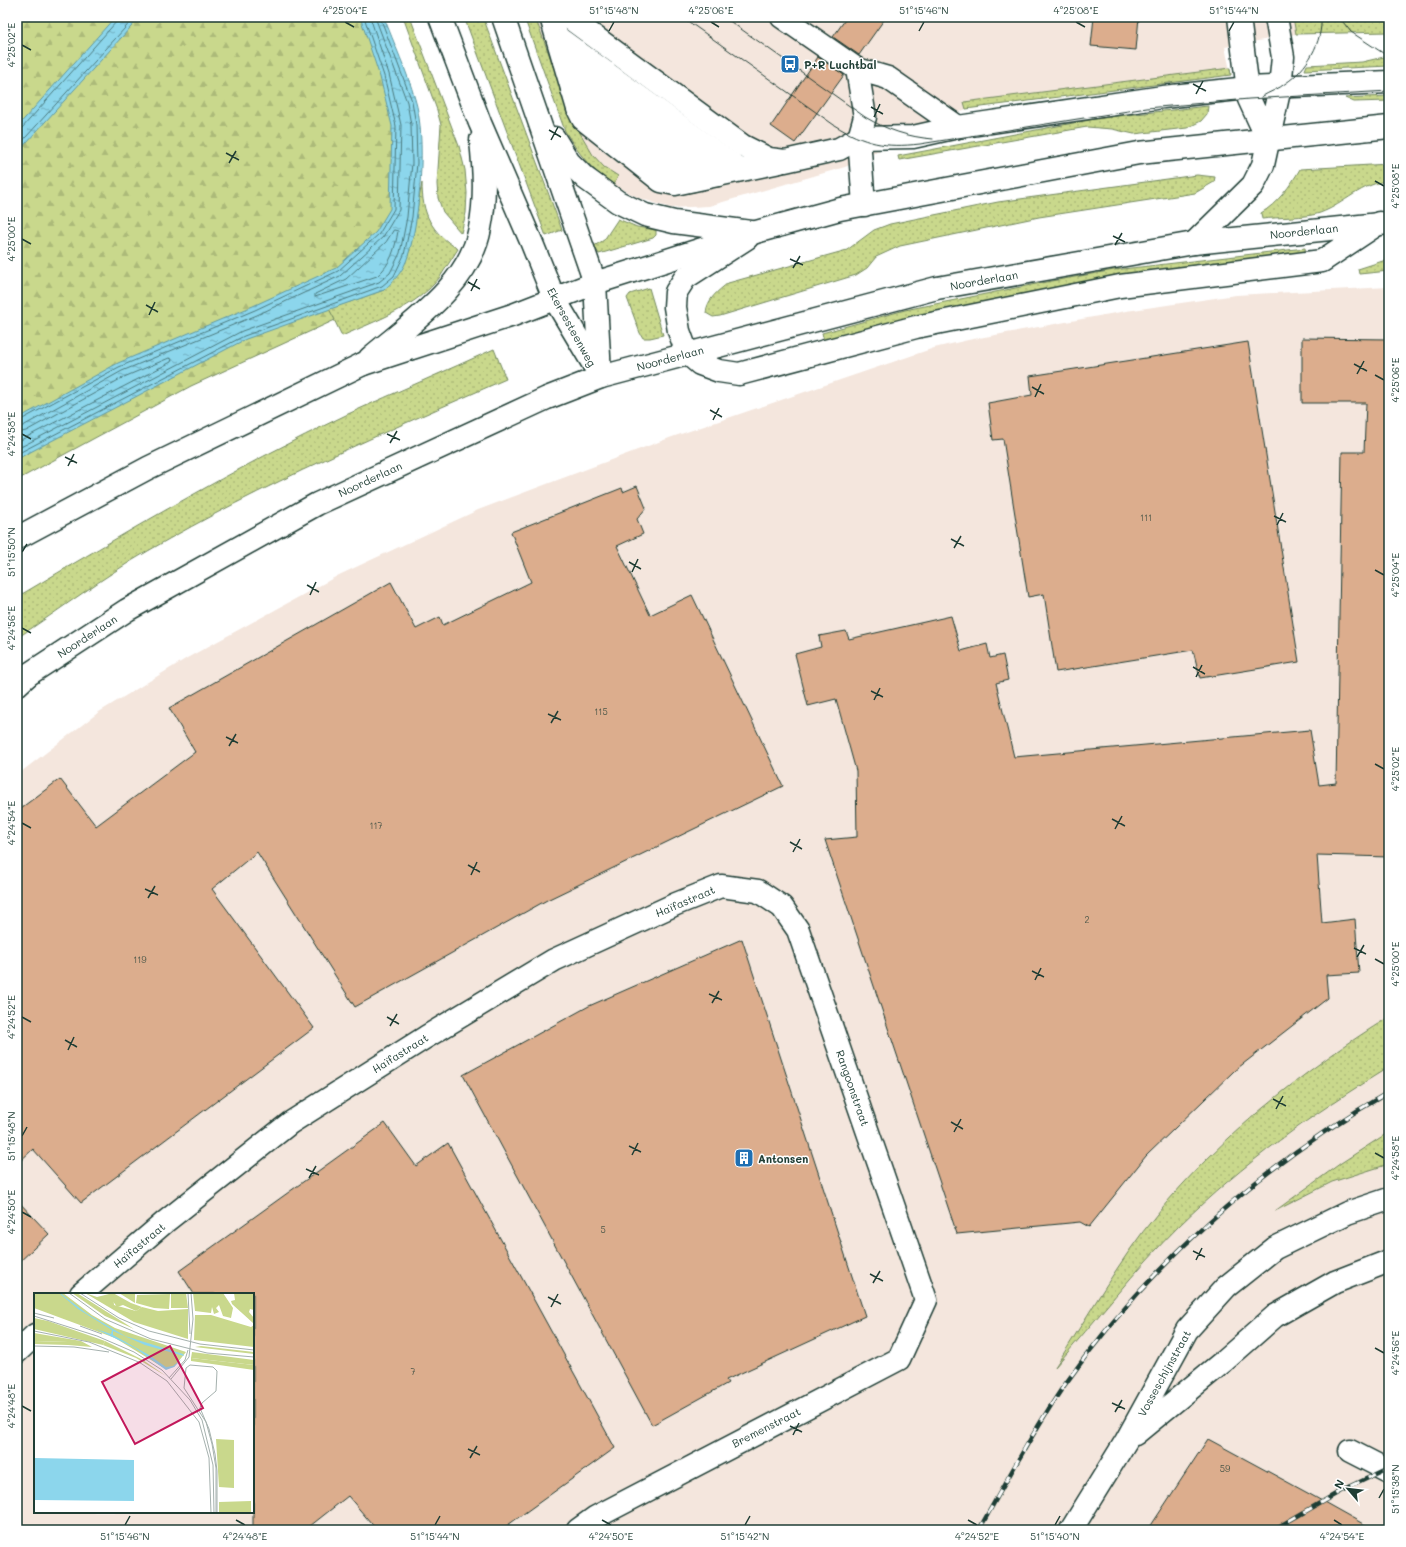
<svg xmlns="http://www.w3.org/2000/svg" width="1406" height="1547" viewBox="0 0 1406 1547" font-family="Mali,sans-serif">
  <defs>
    <pattern id="green-dots" width="8" height="8" patternUnits="userSpaceOnUse"><rect width="8" height="8" fill="#c9d88c"/><path d="M2 2h.1M6 6h.1" fill="none" stroke="#acba79" stroke-width="1.8" stroke-linecap="round"/></pattern>
    <pattern id="forest-firs" width="22" height="20" patternUnits="userSpaceOnUse"><rect width="22" height="20" fill="#c9d88c"/><path d="M5 1l3.5 6h-7zM16 11l3.5 6h-7z" fill="#acba79"/></pattern>
    <pattern id="water-ripples" width="26" height="14" patternUnits="userSpaceOnUse"><rect width="26" height="14" fill="#8cd6ec"/><path d="M2 4q2-2 4 0t4 0M15 11q2-2 4 0t4 0" fill="none" stroke="#72afc0"/></pattern>
  </defs>
  <rect width="100%" height="100%" fill="#fff"/>
  <filter id="ink" filterUnits="userSpaceOnUse"><feTurbulence type="fractalNoise" baseFrequency=".025" numOctaves="2"/><feDisplacementMap in="SourceGraphic" scale="8" xChannelSelector="R" yChannelSelector="G"/><feConvolveMatrix kernelMatrix="1 2 1 2 8 2 1 2 1" color-interpolation-filters="sRGB"/></filter>
  <g filter="url(#ink)">
    <!-- built -->
    <g fill="#f4e6dd" fill-rule="evenodd">
      <path d="M 524,17 L 1389,17 L 1389,32 L 1296,34 L 1225,47 L 1231,75 L 966,109 L 845,167 L 709,206 L 671,208 L 639,198 L 614,185 L 600,176 L 575,148 L 565,131 Z"/>
      <path d="M 1389,287 L 1389,1530 L 17,1530 L 17,775 L 99,712 L 187,658 L 339,575 L 478,510 L 672,437 L 934,348 L 968,340 L 1126,311 L 1236,295 ZM 35,1294 L 253,1294 L 253,1512 L 35,1512 Z"/>
    </g>
    <!-- green -->
    <g fill="url(#green-dots)" stroke="#748a60">
      <path d="M 403,17 L 410,17 L 459,146 L 465,170 L 467,193 L 466,213 L 461,233 L 443,212 L 438,198 L 437,184 L 441,125 L 437,110 Z"/>
      <path d="M 464,17 L 483,17 L 562,230 L 546,236 Z"/>
      <path d="M 524,17 L 535,17 L 576,126 L 593,155 L 604,167 L 618,176 L 614,185 C 592,171 578,153 565,131 Z"/>
      <path d="M 1293,17 L 1389,17 L 1389,32 L 1296,34 Z"/>
      <path d="M 1384,57 L 1389,60 L 1389,66 L 1305,70 L 1307,65 L 1362,62 Z"/>
      <path d="M 1230,68 L 1231,75 L 966,109 L 964,102 Z"/>
      <path d="M 1389,96 L 1389,101 L 1354,102 L 1345,98 Z"/>
      <path d="M 1208,106 L 1207,114 L 1201,121 L 1187,128 L 1134,134 L 1112,129 L 1087,127 L 899,160 L 898,156 L 1100,118 Z"/>
      <path d="M 1389,164 L 1389,181 C 1361,183 1345,204 1320,213 C 1306,218 1277,217 1262,219 L 1261,213 C 1277,204 1291,185 1300,169 Z"/>
      <path d="M 1197,175 L 1215,177 L 1214,182 L 1195,193 L 1039,217 L 900,246 L 876,257 L 867,268 L 856,275 L 720,316 L 713,317 L 706,313 C 707,299 718,291 728,283 L 847,250 L 874,230 L 890,224 L 998,202 Z"/>
      <path d="M 422,183 C 422,214 431,232 458,249 C 452,258 446,268 440,277 C 417,307 375,321 342,336 L 329,309 L 384,290 L 408,256 Z"/>
      <path d="M 618,219 L 637,227 L 656,230 L 656,235 L 653,238 L 599,254 L 594,246 L 604,240 Z"/>
      <path d="M 1305,248 L 1306,256 C 1242,263 1177,268 1114,278 C 1016,293 919,314 824,341 L 822,333 L 905,310 L 1041,283 L 1114,270 Z"/>
      <path d="M 1389,259 L 1389,271 L 1359,274 L 1358,269 Z"/>
      <path d="M 649,288 L 663,335 L 650,338 L 643,338 L 640,333 L 627,298 L 630,294 Z"/>
      <path d="M 494,349 L 506,379 C 385,432 263,484 148,551 C 103,577 61,609 17,638 L 17,597 C 125,533 234,468 348,414 C 396,392 446,371 494,349 Z"/>
      <path d="M 1389,1017 L 1389,1067 C 1314,1113 1242,1164 1179,1226 C 1135,1270 1096,1320 1055,1367 C 1088,1316 1119,1260 1157,1214 C 1219,1138 1306,1068 1389,1017 Z"/>
      <path d="M 1389,1132 L 1389,1164 L 1332,1182 L 1275,1211 L 1341,1163 Z"/>
    </g>
    <!-- forest -->
    <path fill="url(#forest-firs)" stroke="#748a60" d="M 17,17 L 371,17 L 407,196 L 329,309 L 335,320 L 191,386 L 17,480 Z"/>
    <!-- water -->
    <g fill="url(#water-ripples)" stroke="#6099a2">
      <path d="M 115,17 L 140,17 L 17,153 L 17,127 Z"/>
      <path d="M 360,17 L 384,17 C 394,44 407,71 415,99 C 427,136 420,219 408,256 C 404,270 395,280 384,290 L 246,339 L 17,459 L 17,419 L 118,363 L 253,306 L 336,268 L 376,232 L 390,209 L 392,126 L 380,77 Z"/>
    </g>
    <g fill="none" stroke-linecap="round" stroke-linejoin="round">
      <!-- shore -->
      <g stroke="#4b7a7e" stroke-width="1">
        <path d="M 17,129 L 22,128 L 117,21 L 118,17"/>
        <path d="M 17,147 L 135,17"/>
        <path d="M 394,230 L 398,231 C 395,249 391,264 377,276 L 315,297 L 315,294 L 346,279 L 386,242 Z"/>
        <path d="M 17,422 L 119,367 L 255,310 L 338,271 L 379,234 L 394,209 L 396,126 L 384,76 L 364,17"/>
        <path d="M 17,427 L 23,426 L 122,371 L 257,315 L 340,276 L 383,237 L 399,210 L 401,125 L 389,74 L 370,17"/>
        <path d="M 17,433 L 26,431 L 124,377 L 169,358 L 172,359 L 171,362 L 17,442"/>
        <path d="M 17,449 L 242,331 L 379,282 L 390,273 L 400,253 L 407,217 L 412,163 L 411,125 L 407,102 L 375,17"/>
        <path d="M 17,454 L 244,336 L 382,286 L 394,276 L 404,255 L 412,217 L 417,163 L 416,125 L 412,101 L 380,17"/>
      </g>
    </g>
    <!-- building -->
    <g fill="#dcad8d" stroke="#1f3d34">
      <path d="M 847,17 L 886,17 L 859,55 L 833,37 Z"/>
      <path d="M 1094,17 L 1139,17 L 1136,50 L 1091,46 Z"/>
      <path d="M 818,57 L 844,75 L 795,143 L 771,126 Z"/>
      <path d="M 1302,338 L 1389,339 L 1389,857 L 1317,855 L 1322,923 L 1355,919 L 1359,973 L 1326,975 L 1328,998 L 1234,1071 L 1146,1156 L 1089,1227 L 1080,1222 L 957,1234 L 825,840 L 857,837 L 856,771 L 836,699 L 808,706 L 795,654 L 821,647 L 819,636 L 846,631 L 849,639 L 951,616 L 961,651 L 987,644 L 990,658 L 1003,655 L 1008,680 L 996,683 L 1014,757 L 1310,730 L 1319,785 L 1336,783 L 1342,452 L 1364,452 L 1366,403 L 1302,403 Z"/>
      <path d="M 1248,342 L 1299,662 L 1200,678 L 1193,650 L 1056,672 L 1044,594 L 1028,597 L 1003,439 L 993,440 L 988,403 L 1032,395 L 1030,376 Z"/>
      <path d="M 637,486 L 646,508 L 637,519 L 643,534 L 617,546 L 650,615 L 692,595 L 783,786 L 547,900 L 355,1007 L 257,852 L 212,889 L 314,1028 L 81,1203 L 33,1149 L 17,1164 L 17,811 L 60,779 L 96,826 L 195,752 L 169,708 L 391,582 L 416,629 L 440,617 L 443,625 L 531,582 L 511,532 L 622,488 L 623,492 Z"/>
      <path d="M 742,939 L 865,1316 L 726,1380 L 728,1383 L 652,1425 L 463,1075 L 589,1006 Z"/>
      <path d="M 385,1123 L 416,1166 L 448,1143 L 615,1448 L 501,1530 L 377,1530 L 348,1496 L 305,1530 L 253,1530 L 253,1294 L 194,1294 L 179,1271 Z"/>
      <path d="M 17,1200 L 49,1234 L 17,1264 Z"/>
      <path d="M 1208,1439 L 1315,1497 L 1374,1530 L 1148,1530 Z"/>
    </g>
    <g fill="none" stroke-linecap="round" stroke-linejoin="round">
      <defs>
        <g id="minor">
          <path d="M 551,17 L 578,109 L 583,119 L 661,181 L 675,184 L 780,162"/>
          <path d="M 568,17 L 743,146 L 769,159 L 785,161 L 839,149 L 859,138 L 913,137 L 958,127 L 1163,97 L 1248,88 L 1389,82"/>
          <path d="M 782,17 L 857,69 L 888,78 L 958,127"/>
          <path d="M 1239,17 L 1249,99 L 1268,140"/>
          <path d="M 557,37 L 740,170"/>
          <path d="M 564,61 L 718,175"/>
          <path d="M 857,69 L 865,117 L 859,138 L 864,205"/>
          <path d="M 572,89 L 692,180"/>
          <path d="M 747,238 L 685,278 L 676,292 L 675,307 L 679,331 L 687,353 L 700,364 L 719,371 L 739,374 L 916,327 L 1120,286 L 1322,261 L 1379,223"/>
          <path d="M 1194,243 L 1253,185 L 1263,165 L 1280,87 L 1283,57 L 1276,17"/>
          <path d="M 81,1294 L 165,1222 L 290,1123 L 426,1037 L 554,960 L 676,904 L 721,886 L 758,891 L 782,907 L 798,930 L 926,1300 L 899,1359 L 596,1517 L 578,1530"/>
          <path d="M 17,1352 L 35,1335"/>
          <path d="M 1135,1434 L 1224,1361 L 1275,1316 L 1335,1282 L 1389,1261"/>
          <path d="M 1350,1451 L 1389,1471"/>
          <path d="M 1071,1530 L 1126,1441 L 1187,1330 L 1226,1287 L 1275,1248 L 1347,1213 L 1389,1199"/>
        </g>
        <g id="major">
          <path d="M 440,17 L 480,123 L 531,241 L 554,298 L 601,377"/>
          <path d="M 503,17 L 595,283 L 600,374"/>
          <path d="M 554,138 L 569,162 L 585,178 L 618,202 L 645,215 L 674,222 L 751,232"/>
          <path d="M 370,358 C 411,323 470,285 480,228 C 486,199 484,170 481,140"/>
          <path d="M 363,364 L 513,315 L 595,283 L 756,232 L 840,209 L 1139,153 L 1389,127"/>
          <path d="M 17,685 L 29,674 L 127,610 L 317,504 L 547,398 L 601,377 L 937,288 L 1194,243 L 1389,223"/>
        </g>
        <g id="highway">
          <path d="M 17,538 L 148,468 L 363,364"/>
          <path d="M 17,682 L 29,674"/>
        </g>
      </defs>
      <!-- minor casing -->
      <use href="#minor" stroke="#1f3d34" stroke-width="25"/>
      <!-- major casing -->
      <use href="#major" stroke="#1f3d34" stroke-width="25"/>
      <!-- highway casing -->
      <use href="#highway" stroke="#1f3d34" stroke-width="25"/>
      <!-- minor -->
      <use href="#minor" stroke="#fff" stroke-width="22"/>
      <!-- major -->
      <use href="#major" stroke="#fff" stroke-width="22"/>
      <!-- highway -->
      <use href="#highway" stroke="#fff" stroke-width="22"/>
      <!-- tram -->
      <g stroke="#1f3d34" stroke-width="1">
        <path d="M 682,17 L 834,125 C 865,144 885,148 920,144 L 1147,108 L 1249,99 L 1389,91"/>
        <path d="M 724,17 L 865,117 C 887,130 908,137 933,139"/>
        <path d="M 1339,17 L 1351,32 L 1389,57"/>
        <path d="M 1261,97 C 1269,92 1279,89 1286,83 C 1307,69 1323,42 1321,17"/>
      </g>
      <defs>
        <g id="rail">
          <path d="M 979,1530 C 1005,1483 1031,1435 1061,1390 C 1146,1268 1260,1165 1389,1092"/>
          <path d="M 1273,1530 L 1341,1491 L 1389,1468"/>
        </g>
      </defs>
      <!-- rail casing -->
      <use href="#rail" stroke="#1f3d34" stroke-width="4.5"/>
      <!-- rail -->
      <use href="#rail" stroke="#fff" stroke-width="3" stroke-dasharray="9" stroke-linecap="butt"/>
    </g>
  </g>
  <!-- ticks -->
  <path fill="none" stroke="#1f3d34" stroke-width="1.5" d="M 345,22 L 354,27M 711,22 L 719,27M 1076,22 L 1085,27M 609,31 L 614,22M 919,31 L 924,22M 1229,31 L 1234,22M 22,45 L 31,50M 1193,84 L 1206,91M 1196,94 L 1203,81M 871,107 L 883,114M 874,117 L 880,104M 549,130 L 561,137M 551,140 L 558,127M 226,153 L 239,160M 229,163 L 236,151M 1375,181 L 1384,186M 1113,236 L 1125,242M 22,239 L 31,244M 1115,245 L 1122,233M 790,259 L 803,265M 793,268 L 800,256M 468,282 L 480,289M 471,291 L 477,279M 146,305 L 158,312M 149,315 L 155,302M 1354,364 L 1367,371M 1357,374 L 1364,361M 1375,375 L 1384,380M 1032,387 L 1044,394M 1035,397 L 1041,384M 710,410 L 722,417M 713,420 L 719,408M 22,434 L 31,439M 387,434 L 400,440M 390,443 L 397,431M 65,457 L 77,463M 68,466 L 74,454M 1274,516 L 1286,522M 1277,525 L 1283,513M 951,539 L 964,546M 954,548 L 961,536M 22,552 L 27,544M 629,562 L 641,569M 1375,570 L 1384,575M 632,572 L 638,559M 307,585 L 319,592M 310,595 L 316,582M 22,628 L 31,633M 1193,667 L 1205,674M 1196,677 L 1202,665M 871,691 L 883,697M 874,700 L 880,688M 548,714 L 561,720M 551,723 L 558,711M 226,737 L 238,743M 229,746 L 236,734M 1375,764 L 1384,769M 1112,819 L 1125,826M 22,823 L 31,828M 1115,829 L 1122,816M 790,842 L 802,849M 793,852 L 800,839M 468,865 L 480,872M 471,875 L 477,862M 145,889 L 158,895M 148,898 L 155,886M 1354,948 L 1366,954M 1357,957 L 1364,945M 1375,959 L 1384,964M 1032,971 L 1044,977M 1035,980 L 1041,968M 709,994 L 722,1000M 712,1003 L 719,991M 22,1017 L 31,1022M 387,1017 L 399,1024M 390,1026 L 397,1014M 65,1040 L 77,1047M 68,1050 L 74,1037M 1273,1099 L 1286,1106M 1276,1109 L 1283,1096M 951,1122 L 963,1129M 954,1132 L 961,1119M 22,1136 L 27,1127M 629,1146 L 641,1152M 1375,1153 L 1384,1158M 632,1155 L 638,1143M 306,1169 L 319,1175M 309,1178 L 316,1166M 22,1212 L 31,1217M 1193,1251 L 1205,1257M 1196,1260 L 1202,1248M 870,1274 L 883,1281M 873,1283 L 880,1271M 548,1297 L 561,1304M 551,1307 L 558,1294M 1375,1348 L 1384,1353M 1112,1403 L 1125,1409M 22,1406 L 31,1411M 1115,1412 L 1122,1400M 790,1426 L 802,1432M 793,1435 L 799,1423M 468,1449 L 480,1455M 470,1458 L 477,1446M 1379,1498 L 1384,1489M 236,1520 L 245,1525M 602,1520 L 611,1525M 968,1520 L 977,1525M 1334,1520 L 1342,1525M 125,1525 L 130,1516M 435,1525 L 440,1516M 745,1525 L 750,1516M 1055,1525 L 1060,1516"/>
  <!-- icons -->
  <defs>
    <symbol id="bus-square" viewBox="-11 -11 22 22"><rect x="-9" y="-9" width="18" height="18" rx="4" fill="#1f6fb2" stroke="#fff"/><path d="M-5-6H5V4H4V6H2V4H-2V6H-4V4H-5ZM-3.5-4V0h7V-4ZM-3.5 1.2v1.5H-2V1.2ZM2 1.2v1.5H3.5V1.2Z" fill="#fff"/></symbol>
    <symbol id="building-square" viewBox="-11 -11 22 22"><rect x="-9" y="-9" width="18" height="18" rx="4" fill="#1f6fb2" stroke="#fff"/><path d="M-4-6H4V6H1V3H-1V6H-4ZM-2.5-4.3h1.7v1.8h-1.7ZM.8-4.3h1.7v1.8H.8ZM-2.5-1h1.7V.8h-1.7ZM.8-1h1.7V.8H.8Z" fill="#fff"/></symbol>
  </defs>
  <g fill-rule="evenodd">
    <use href="#bus-square" x="779" y="53" width="22" height="22"/>
    <use href="#building-square" x="733" y="1147" width="22" height="22"/>
  </g>
  <g text-anchor="middle" dominant-baseline="central" stroke-width="3" stroke-linejoin="round" paint-order="stroke">
    <!-- number labels -->
    <g font-size="9" fill="#4e594a">
      <text x="1146" y="517">111</text>
      <text x="601" y="711">115</text>
      <text x="376" y="825">117</text>
      <text x="1087" y="919">2</text>
      <text x="140" y="959">119</text>
      <text x="603" y="1229">5</text>
      <text x="413" y="1371">7</text>
      <text x="1225" y="1468">59</text>
    </g>
    <!-- poi labels -->
    <g font-size="11" font-weight="bold" fill="#1f3d34" stroke="#fff" text-anchor="start">
      <text x="804" y="64">P+R Luchtbal</text>
      <text x="758" y="1158">Antonsen</text>
    </g>
    <!-- street labels -->
    <g font-size="11" fill="#1f3d34" stroke="#fff">
      <text transform="translate(1304 231) rotate(-6)">Noorderlaan</text>
      <text transform="translate(984 280) rotate(-10)">Noorderlaan</text>
      <text transform="translate(572 327) rotate(61)">Ekersesteenweg</text>
      <text transform="translate(670 358) rotate(-15)">Noorderlaan</text>
      <text transform="translate(370 479) rotate(-25)">Noorderlaan</text>
      <text transform="translate(87 636) rotate(-33)">Noorderlaan</text>
      <text transform="translate(685 901) rotate(-23)">Haïfastraat</text>
      <text transform="translate(400 1053) rotate(-32)">Haïfastraat</text>
      <text transform="translate(853 1088) rotate(71)">Rangoonstraat</text>
      <text transform="translate(139 1245) rotate(-40)">Haïfastraat</text>
      <text transform="translate(1164 1373) rotate(-61)">Vosseschijnstraat</text>
      <text transform="translate(766 1427) rotate(-27)">Bremenstraat</text>
    </g>
  </g>
  <!-- overview -->
  <g transform="translate(34 1293)">
    <rect width="220" height="220" fill="#fff"/>
    <path d="M 38,0 L 43,0 L 100,36 L 71,23 ZM 79,0 L 97,10 L 108,14 L 102,18 L 89,12 L 83,14 L 78,7 ZM 85,0 L 101,0 L 101,10 ZM 137,0 L 152,0 L 154,15 L 137,15 ZM 136,1 L 135,16 L 120,15 L 102,10 L 103,2 ZM 0,48 L 34,49 L 34,52 L 0,51 ZM 71,48 L 109,67 L 132,83 L 102,65 L 69,52 ZM 167,53 L 220,59 L 220,61 L 161,54 ZM 157,65 L 220,72 L 220,77 L 157,68 ZM 217,208 L 217,220 L 185,220 L 185,209 Z" fill="#c9d88c"/>
    <path d="M 0,0 L 29,0 L 58,22 L 81,35 L 152,59 L 140,74 L 130,75 L 81,45 L 0,15 ZM 51,0 L 63,4 L 79,0 L 80,12 L 102,18 L 108,14 L 124,18 L 154,16 L 154,46 L 100,29 ZM 159,0 L 189,0 L 199,15 L 197,25 L 189,23 L 185,12 L 182,15 L 185,19 L 180,21 L 178,14 L 177,20 L 161,18 ZM 200,0 L 220,0 L 220,17 L 216,16 L 215,19 L 220,25 L 219,30 L 198,11 L 197,8 L 201,7 ZM 133,3 L 135,5 L 134,14 L 119,13 L 104,7 L 107,3 L 115,10 L 121,11 L 131,6 ZM 161,22 L 177,22 L 217,34 L 220,32 L 220,54 L 160,47 ZM 0,25 L 14,28 L 71,48 L 69,52 L 0,36 ZM 0,40 L 47,48 L 58,54 L 34,52 L 34,49 L 0,48 ZM 158,59 L 220,67 L 220,72 L 157,65 Z" fill="#c9d88c"/>
    <path d="M 182,146 L 200,147 L 200,195 L 185,194 Z" fill="#c9d88c"/>
    <path d="M 25,0 L 26,0 L 52,20 L 91,43 L 149,61 L 150,63 L 111,52 L 79,38 L 79,42 L 115,62 L 132,74 L 139,73 L 148,66 L 140,74 L 132,77 L 101,55 L 62,36 L 77,41 L 78,37 L 44,16 ZM 0,165 L 100,167 L 100,208 L 0,207 Z" fill="#8cd6ec"/>
    <path fill="none" stroke="#a5b1ae" stroke-width="1" d="M 35,0 L 71,26 L 117,46 L 173,60 L 220,64M 46,0 L 85,25 L 115,38 L 166,51 L 220,57M 154,0 L 156,41M 0,20 L 20,25M 0,23 L 63,43 L 100,59 L 128,77M 46,33 L 68,41M 0,38 L 55,49 L 107,70M 0,53 L 40,54 L 75,59M 105,69 L 133,88 L 165,129 L 175,165 L 177,220M 128,77 L 156,107 L 168,127 L 179,172 L 180,220M 135,85 L 151,67 L 154,57M 137,86 L 155,64 L 159,26 L 157,0M 182,220 L 182,175 L 178,151 L 172,129 L 150,95 L 152,75 L 156,72 L 179,74 L 183,78 L 182,98 L 168,110 L 166,115 L 175,136 L 181,161 L 183,178 L 183,220"/>
    <path fill="#c2185b" fill-opacity="0.15" stroke="#c2185b" stroke-width="2" d="M 136,53 L 169,115 L 101,151 L 68,89 Z"/>
    <rect width="220" height="220" fill="none" stroke="#1f3d34" stroke-width="2"/>
  </g>
  <!-- margin -->
  <rect width="1406" height="1547" fill="none" stroke="#fff" stroke-width="44"/>
  <!-- north arrow -->
  <g transform="translate(1348 1489) rotate(298)" stroke="#ffffff" stroke-width="3" paint-order="stroke">
  <path d="M0-3L7 15L0 10L-7 15Z" fill="#1f3d34"/>
  <text y="-6" font-size="11" font-weight="bold" text-anchor="middle" fill="#1f3d34">N</text>
  </g>
  <rect x="22" y="22" width="1362" height="1503" fill="none" stroke="#1f3d34" stroke-width="1.5"/>
  <g font-size="10" text-anchor="middle" fill="#1f3d34">
    <text x="345" y="14">4°25'04"E</text>
    <text x="614" y="14">51°15'48"N</text>
    <text x="711" y="14">4°25'06"E</text>
    <text x="924" y="14">51°15'46"N</text>
    <text x="1076" y="14">4°25'08"E</text>
    <text x="1234" y="14">51°15'44"N</text>
    <text transform="translate(11 45) rotate(-90)" y="4">4°25'02"E</text>
    <text transform="translate(1395 186) rotate(-90)" y="4">4°25'08"E</text>
    <text transform="translate(11 239) rotate(-90)" y="4">4°25'00"E</text>
    <text transform="translate(1395 380) rotate(-90)" y="4">4°25'06"E</text>
    <text transform="translate(11 434) rotate(-90)" y="4">4°24'58"E</text>
    <text transform="translate(11 552) rotate(-90)" y="4">51°15'50"N</text>
    <text transform="translate(1395 575) rotate(-90)" y="4">4°25'04"E</text>
    <text transform="translate(11 628) rotate(-90)" y="4">4°24'56"E</text>
    <text transform="translate(1395 769) rotate(-90)" y="4">4°25'02"E</text>
    <text transform="translate(11 823) rotate(-90)" y="4">4°24'54"E</text>
    <text transform="translate(1395 964) rotate(-90)" y="4">4°25'00"E</text>
    <text transform="translate(11 1017) rotate(-90)" y="4">4°24'52"E</text>
    <text transform="translate(11 1136) rotate(-90)" y="4">51°15'48"N</text>
    <text transform="translate(1395 1158) rotate(-90)" y="4">4°24'58"E</text>
    <text transform="translate(11 1212) rotate(-90)" y="4">4°24'50"E</text>
    <text transform="translate(1395 1353) rotate(-90)" y="4">4°24'56"E</text>
    <text transform="translate(11 1406) rotate(-90)" y="4">4°24'48"E</text>
    <text transform="translate(1395 1489) rotate(-90)" y="4">51°15'38"N</text>
    <text x="125" y="1540">51°15'46"N</text>
    <text x="245" y="1540">4°24'48"E</text>
    <text x="435" y="1540">51°15'44"N</text>
    <text x="611" y="1540">4°24'50"E</text>
    <text x="745" y="1540">51°15'42"N</text>
    <text x="977" y="1540">4°24'52"E</text>
    <text x="1055" y="1540">51°15'40"N</text>
    <text x="1342" y="1540">4°24'54"E</text>
  </g>
</svg>
